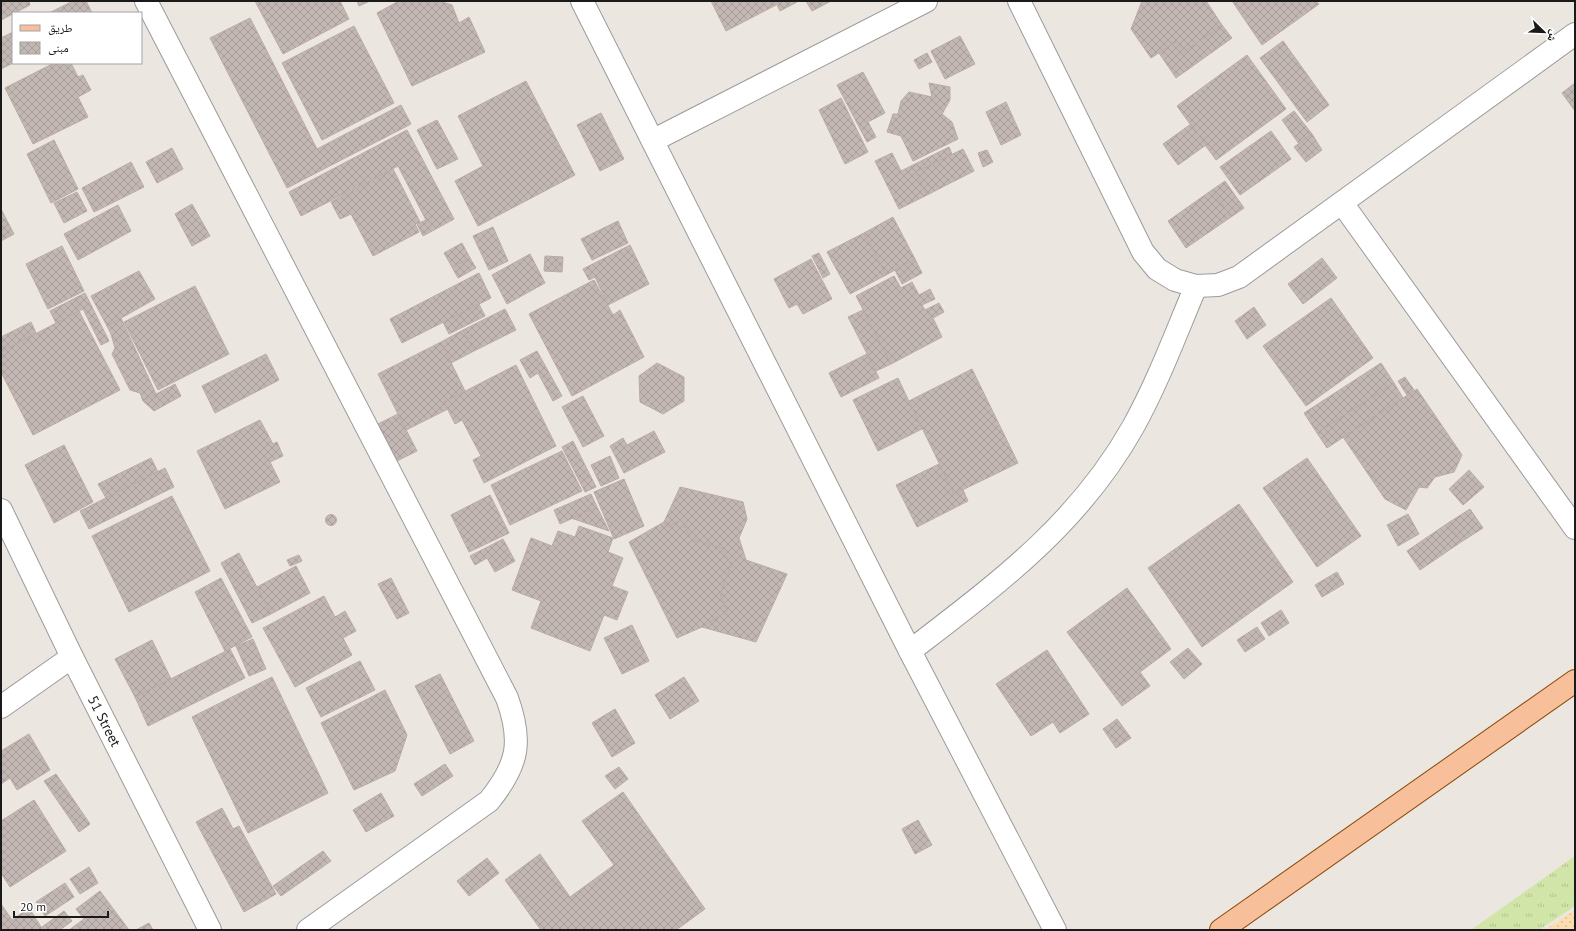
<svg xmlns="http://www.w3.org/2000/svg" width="1576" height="931" viewBox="0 0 1576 931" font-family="'PT Sans','Noto Naskh Arabic',sans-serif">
  <defs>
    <pattern id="grass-tufts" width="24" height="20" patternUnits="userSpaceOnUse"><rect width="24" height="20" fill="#d0e5a7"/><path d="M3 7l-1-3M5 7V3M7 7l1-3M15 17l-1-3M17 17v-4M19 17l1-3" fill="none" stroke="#b2c48f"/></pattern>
    <pattern id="sand-dots" width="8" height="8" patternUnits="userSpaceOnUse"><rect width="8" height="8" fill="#fbdeaf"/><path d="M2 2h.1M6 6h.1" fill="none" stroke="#d7be96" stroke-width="1.8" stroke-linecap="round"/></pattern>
    <pattern id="building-cross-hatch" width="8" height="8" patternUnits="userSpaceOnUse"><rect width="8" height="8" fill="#c3b7b4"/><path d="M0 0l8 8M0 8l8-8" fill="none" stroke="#a79d9a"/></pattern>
  </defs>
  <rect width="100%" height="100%" fill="#ece6e0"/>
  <!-- grass -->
  <path fill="url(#grass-tufts)" d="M 1575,856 L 1575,906 L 1539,930 L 1471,930 Z"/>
  <!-- sand -->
  <path fill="url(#sand-dots)" d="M 1575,910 L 1575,928 L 1572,930 L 1544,930 Z"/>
  <!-- building -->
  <g fill="url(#building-cross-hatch)" stroke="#bcaaa3">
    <path d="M 1,1 L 29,1 L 30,5 L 1,20 Z"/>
    <path d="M 73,1 L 86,1 L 92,13 L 49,13 Z"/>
    <path d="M 255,1 L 340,1 L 349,19 L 283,54 Z"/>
    <path d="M 357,1 L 370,1 L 359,6 Z"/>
    <path d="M 399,1 L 440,1 L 452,5 L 459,23 L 469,17 L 485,52 L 412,86 L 377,13 Z"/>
    <path d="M 711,1 L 774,1 L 776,5 L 726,31 Z"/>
    <path d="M 775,1 L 796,1 L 797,2 L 780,11 Z"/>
    <path d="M 806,1 L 831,1 L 812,11 Z"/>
    <path d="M 1142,1 L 1206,1 L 1222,25 L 1184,52 L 1177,41 L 1151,58 L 1131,29 Z"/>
    <path d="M 1232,1 L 1316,1 L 1319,4 L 1262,45 Z"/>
    <path d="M 250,18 L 317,149 L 401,105 L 411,124 L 287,188 L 210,38 Z"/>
    <path d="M 1222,25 L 1232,38 L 1176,78 L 1159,53 L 1177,41 L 1184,52 Z"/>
    <path d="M 354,26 L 394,103 L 322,140 L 282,63 Z"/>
    <path d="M 13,32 L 13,63 L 1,69 L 1,38 Z"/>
    <path d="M 960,36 L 975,64 L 945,79 L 931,51 Z"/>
    <path d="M 1283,41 L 1329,105 L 1307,122 L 1260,58 Z"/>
    <path d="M 927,53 L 932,62 L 919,69 L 914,60 Z"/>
    <path d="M 1247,55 L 1286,109 L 1216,160 L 1177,106 Z"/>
    <path d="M 54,63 L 71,63 L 78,77 L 83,75 L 91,90 L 78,97 L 88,117 L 33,144 L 5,88 Z"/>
    <path d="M 863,72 L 885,113 L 868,122 L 876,137 L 867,142 L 837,85 Z"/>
    <path d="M 526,81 L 575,175 L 478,226 L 455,181 L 483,166 L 458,116 Z"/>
    <path d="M 929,83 L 950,87 L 950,100 L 942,114 L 952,122 L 958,139 L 913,161 L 901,136 L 887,132 L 893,114 L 898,114 L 901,101 L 909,92 L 932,97 Z"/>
    <path d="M 1575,83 L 1575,111 L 1562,93 Z"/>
    <path d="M 841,98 L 868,152 L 845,164 L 819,110 Z"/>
    <path d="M 1006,102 L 1021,135 L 1001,145 L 986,112 Z"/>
    <path d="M 1294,111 L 1312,134 L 1299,144 L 1282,120 Z"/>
    <path d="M 601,113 L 624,159 L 600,171 L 577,125 Z"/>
    <path d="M 437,120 L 458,159 L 437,169 L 417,130 Z"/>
    <path d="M 1191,124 L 1206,145 L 1178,165 L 1163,144 Z"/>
    <path d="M 407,130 L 454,219 L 423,236 L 417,224 L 426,220 L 398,166 L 301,216 L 289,192 Z"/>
    <path d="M 1271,131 L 1291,159 L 1240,195 L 1220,167 Z"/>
    <path d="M 1312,134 L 1322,150 L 1306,162 L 1294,147 Z"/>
    <path d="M 54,140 L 78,189 L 51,203 L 27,154 Z"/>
    <path d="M 949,147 L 952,154 L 916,172 L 927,195 L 899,209 L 875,161 L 892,153 L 901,171 Z"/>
    <path d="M 172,148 L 183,169 L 157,183 L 146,162 Z"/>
    <path d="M 963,149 L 974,171 L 927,195 L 916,172 Z"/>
    <path d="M 987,150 L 993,162 L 983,167 L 978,153 Z"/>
    <path d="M 131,162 L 144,187 L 94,212 L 82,188 Z"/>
    <path d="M 393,169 L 420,222 L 415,224 L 419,232 L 373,256 L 351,214 L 340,219 L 331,202 Z"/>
    <path d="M 1225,181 L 1244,208 L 1231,217 L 1212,190 Z"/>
    <path d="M 1212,190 L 1231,217 L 1186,248 L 1168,221 Z"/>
    <path d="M 77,192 L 87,211 L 64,223 L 54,203 Z"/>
    <path d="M 192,204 L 210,236 L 192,246 L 175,214 Z"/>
    <path d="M 118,205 L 131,231 L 78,260 L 64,234 Z"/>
    <path d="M 1,209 L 14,234 L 1,241 Z"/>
    <path d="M 893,217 L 915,259 L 886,275 L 864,233 Z"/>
    <path d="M 618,221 L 628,243 L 592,260 L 581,239 Z"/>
    <path d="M 493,227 L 508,261 L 489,270 L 473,236 Z"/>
    <path d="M 864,233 L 886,275 L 850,294 L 827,252 Z"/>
    <path d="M 462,243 L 470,258 L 452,267 L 444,253 Z"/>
    <path d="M 630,245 L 649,284 L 608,305 L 595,277 L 589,280 L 583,269 Z"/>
    <path d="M 62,246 L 84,291 L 48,309 L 26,264 Z"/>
    <path d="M 819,253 L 830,274 L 823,278 L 812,256 Z"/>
    <path d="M 530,254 L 545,283 L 507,304 L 492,275 Z"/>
    <path d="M 545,256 L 563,257 L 562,272 L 544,271 Z"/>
    <path d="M 470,258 L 476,268 L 458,278 L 452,267 Z"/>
    <path d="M 1322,258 L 1337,278 L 1303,304 L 1288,284 Z"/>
    <path d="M 811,259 L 832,299 L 803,314 L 797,304 L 789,308 L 774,279 Z"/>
    <path d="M 915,259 L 922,273 L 902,284 L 895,270 Z"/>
    <path d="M 139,271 L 155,299 L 107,326 L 91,296 Z"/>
    <path d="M 479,273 L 491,298 L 402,343 L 390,319 Z"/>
    <path d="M 894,276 L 901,288 L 912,282 L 919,295 L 930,289 L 935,299 L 922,305 L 925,310 L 939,303 L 944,312 L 933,318 L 942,337 L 891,364 L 856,296 Z"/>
    <path d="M 594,280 L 613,315 L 620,310 L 644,357 L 572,396 L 529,314 Z"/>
    <path d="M 195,286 L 229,354 L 158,390 L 124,322 Z"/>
    <path d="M 85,293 L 109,341 L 101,345 L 83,309 L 56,323 L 50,311 Z"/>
    <path d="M 1331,298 L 1373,358 L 1306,406 L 1263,346 Z"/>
    <path d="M 479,304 L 485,316 L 449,334 L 443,322 Z"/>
    <path d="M 1254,307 L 1266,325 L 1247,339 L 1235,321 Z"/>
    <path d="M 505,309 L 516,330 L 474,351 L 463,330 Z"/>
    <path d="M 863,310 L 891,364 L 876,371 L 848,317 Z"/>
    <path d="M 79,311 L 120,390 L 33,435 L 1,372 L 1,352 Z"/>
    <path d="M 121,318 L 156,394 L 143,401 L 140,393 L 130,390 L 112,354 L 115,348 L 111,334 L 107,326 Z"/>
    <path d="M 31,322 L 36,333 L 1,352 L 1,337 Z"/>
    <path d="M 463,330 L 474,351 L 451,363 L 441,342 Z"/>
    <path d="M 441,342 L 465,391 L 444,402 L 448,409 L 406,430 L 378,374 Z"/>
    <path d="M 537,351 L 562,396 L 553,401 L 538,373 L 530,378 L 520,360 Z"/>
    <path d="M 266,354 L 279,380 L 215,413 L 202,386 Z"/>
    <path d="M 867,354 L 879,378 L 841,397 L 829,373 Z"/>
    <path d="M 657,363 L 684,377 L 684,401 L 663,414 L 640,402 L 639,376 Z"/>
    <path d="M 1381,363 L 1394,383 L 1317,433 L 1304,413 Z"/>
    <path d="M 516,365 L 556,446 L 484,483 L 473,460 L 481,456 L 462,420 L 455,424 L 444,402 Z"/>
    <path d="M 972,369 L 1018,463 L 954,494 L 909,401 Z"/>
    <path d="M 1405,377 L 1414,390 L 1407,395 L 1398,381 Z"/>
    <path d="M 898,378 L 922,429 L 878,451 L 853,400 Z"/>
    <path d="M 1394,383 L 1403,398 L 1327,448 L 1317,433 Z"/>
    <path d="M 175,384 L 181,396 L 154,411 L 143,401 Z"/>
    <path d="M 1417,389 L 1462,455 L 1454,472 L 1435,477 L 1427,488 L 1419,487 L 1406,510 L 1385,499 L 1343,437 Z"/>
    <path d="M 583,396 L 604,436 L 583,447 L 562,407 Z"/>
    <path d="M 398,414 L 417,451 L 397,461 L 378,424 Z"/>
    <path d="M 260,420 L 273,444 L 277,442 L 283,456 L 270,462 L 280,482 L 225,509 L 197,451 Z"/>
    <path d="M 654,431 L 665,452 L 624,473 L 610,446 L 623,438 L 627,445 Z"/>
    <path d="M 573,441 L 596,487 L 585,492 L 562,447 Z"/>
    <path d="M 64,445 L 93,502 L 54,523 L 25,465 Z"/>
    <path d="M 562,451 L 582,491 L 510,525 L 491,485 Z"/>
    <path d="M 610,456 L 619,478 L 601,486 L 591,465 Z"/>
    <path d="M 151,458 L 158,472 L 106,498 L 98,484 Z"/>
    <path d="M 1307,458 L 1361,536 L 1317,567 L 1263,488 Z"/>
    <path d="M 939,464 L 954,494 L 963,490 L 968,501 L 917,527 L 896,485 Z"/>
    <path d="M 165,468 L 174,487 L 89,529 L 80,511 Z"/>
    <path d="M 1469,470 L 1484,487 L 1463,505 L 1449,489 Z"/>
    <path d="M 624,479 L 644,526 L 614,539 L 594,492 Z"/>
    <path d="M 680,487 L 743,502 L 747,519 L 739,538 L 746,560 L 787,574 L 756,642 L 702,627 L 727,611 L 720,594 L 731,565 L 722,548 L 691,539 L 681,520 L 667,527 L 664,522 Z"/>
    <path d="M 591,494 L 597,507 L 560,524 L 554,510 Z"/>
    <path d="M 490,495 L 509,533 L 469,552 L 451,515 Z"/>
    <path d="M 172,496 L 210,571 L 129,612 L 92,536 Z"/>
    <path d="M 1239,504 L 1293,582 L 1202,647 L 1148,568 Z"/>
    <path d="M 597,507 L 609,531 L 571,518 Z"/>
    <path d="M 1470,509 L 1483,528 L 1461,542 L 1448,523 Z"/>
    <path d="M 1408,514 L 1419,534 L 1398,546 L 1387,525 Z"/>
    <circle cx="331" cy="520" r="5.5"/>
    <path d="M 681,520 L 691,539 L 722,548 L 731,565 L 720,594 L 727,611 L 702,627 L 677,638 L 629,542 L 664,522 L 667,527 Z"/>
    <path d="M 1448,523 L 1461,542 L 1420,570 L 1407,551 Z"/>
    <path d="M 579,526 L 613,538 L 608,552 L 623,558 L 612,586 L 628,592 L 617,620 L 604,615 L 590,651 L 531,628 L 541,601 L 512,590 L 531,538 L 552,546 L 558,531 L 575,537 Z"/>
    <path d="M 503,539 L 515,561 L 495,572 L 487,558 L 475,565 L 470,556 Z"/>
    <path d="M 239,553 L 271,614 L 252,623 L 221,563 Z"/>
    <path d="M 299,555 L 302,561 L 290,566 L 287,560 Z"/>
    <path d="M 296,566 L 310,593 L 271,614 L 257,587 Z"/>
    <path d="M 1337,572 L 1344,584 L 1322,597 L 1315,585 Z"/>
    <path d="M 221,578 L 252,637 L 225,651 L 195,592 Z"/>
    <path d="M 391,578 L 409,613 L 397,619 L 378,584 Z"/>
    <path d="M 1127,588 L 1171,649 L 1140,672 L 1150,686 L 1122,706 L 1067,632 Z"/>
    <path d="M 324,596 L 335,617 L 345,611 L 356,631 L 343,638 L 352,655 L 295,687 L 263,628 Z"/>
    <path d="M 1281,610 L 1289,623 L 1269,636 L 1261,623 Z"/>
    <path d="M 632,625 L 649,661 L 622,674 L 604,638 Z"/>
    <path d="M 1257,627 L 1265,639 L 1245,652 L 1237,640 Z"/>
    <path d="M 253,639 L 266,669 L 249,676 L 236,646 Z"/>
    <path d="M 152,640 L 171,679 L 135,697 L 115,659 Z"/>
    <path d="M 1188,648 L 1202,664 L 1184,679 L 1170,662 Z"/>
    <path d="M 230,649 L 245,678 L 148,726 L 135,697 Z"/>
    <path d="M 1047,650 L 1089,714 L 1060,733 L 1053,722 L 1031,736 L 996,684 Z"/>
    <path d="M 360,661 L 375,690 L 321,717 L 306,688 Z"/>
    <path d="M 440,674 L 474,741 L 450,754 L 415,686 Z"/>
    <path d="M 272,677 L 328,793 L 248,833 L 192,717 Z"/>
    <path d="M 684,677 L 699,701 L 670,719 L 655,695 Z"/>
    <path d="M 385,690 L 407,735 L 395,771 L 354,790 L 321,723 Z"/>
    <path d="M 615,709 L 635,743 L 612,757 L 592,723 Z"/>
    <path d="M 1117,719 L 1131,738 L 1116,748 L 1103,729 Z"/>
    <path d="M 29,734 L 50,770 L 17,790 L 10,778 L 1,784 L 1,751 Z"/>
    <path d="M 445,764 L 453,776 L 422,796 L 414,784 Z"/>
    <path d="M 619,767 L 628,779 L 615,789 L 605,776 Z"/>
    <path d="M 56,774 L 90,824 L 79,832 L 44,781 Z"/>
    <path d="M 623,792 L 705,909 L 676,930 L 541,930 L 505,880 L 540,854 L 570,897 L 614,865 L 582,821 Z"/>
    <path d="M 381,793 L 394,816 L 366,832 L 353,810 Z"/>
    <path d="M 34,800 L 66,851 L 10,887 L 1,873 L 1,821 Z"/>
    <path d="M 222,808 L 233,829 L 239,826 L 276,894 L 244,912 L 196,822 Z"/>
    <path d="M 918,820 L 932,845 L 915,854 L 902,829 Z"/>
    <path d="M 323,851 L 331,861 L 281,896 L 273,886 Z"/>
    <path d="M 487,858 L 499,873 L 469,896 L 457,881 Z"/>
    <path d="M 89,867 L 98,883 L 80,894 L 70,879 Z"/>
    <path d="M 65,883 L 74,897 L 45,916 L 36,902 Z"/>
    <path d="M 100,891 L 129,930 L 69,930 L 84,919 L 76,909 Z"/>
    <path d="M 1,904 L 19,930 L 1,930 Z"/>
    <path d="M 29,908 L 43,930 L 19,930 L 12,920 Z"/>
    <path d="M 64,911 L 72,921 L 60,930 L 44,930 L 42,927 Z"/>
    <path d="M 149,923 L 153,930 L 136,930 Z"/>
  </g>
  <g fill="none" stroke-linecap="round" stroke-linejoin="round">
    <defs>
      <g id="minor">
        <path d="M 146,1 L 507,698 C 523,742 518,765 489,801 L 308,930"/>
        <path d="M 582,1 L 910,651 L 1055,930"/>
        <path d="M 1019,1 L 1143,252 L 1157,269 L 1175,280 L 1196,286 L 1218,285 L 1239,277 L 1575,34"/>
        <path d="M 654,140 L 926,1"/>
        <path d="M 1342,203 L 1575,528"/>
        <path id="s1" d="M 1,510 L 72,657 L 210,930"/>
        <path d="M 910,651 C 997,584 1078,525 1133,427 C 1158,382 1176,333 1196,286"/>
        <path d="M 1,707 L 72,657"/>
      </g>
      <path id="major" d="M 1221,930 L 1575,681"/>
    </defs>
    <!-- minor casing -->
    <use href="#minor" stroke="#9b9b9b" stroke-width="24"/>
    <!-- major casing -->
    <use href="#major" stroke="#8a4807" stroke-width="24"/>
    <!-- minor -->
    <use href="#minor" stroke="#fff" stroke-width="22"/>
    <!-- major -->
    <use href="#major" stroke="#f7bf9a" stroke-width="22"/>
  </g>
  <g text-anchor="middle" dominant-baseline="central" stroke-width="4" stroke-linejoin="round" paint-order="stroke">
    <!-- street labels -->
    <g font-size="14" fill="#1a1a1a" stroke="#fff">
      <text stroke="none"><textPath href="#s1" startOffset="235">51 Street</textPath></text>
    </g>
  </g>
  <!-- border -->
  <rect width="1576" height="931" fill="none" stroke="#1a1a1a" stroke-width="4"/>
  <!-- legend -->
  <rect x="12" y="12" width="130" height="52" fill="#ffffff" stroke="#a3a3a3"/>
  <rect x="20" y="25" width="20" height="6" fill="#f7bf9a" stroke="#a3a3a3"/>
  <text x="48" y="32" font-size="12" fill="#1a1a1a">طريق</text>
  <rect x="20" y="42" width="20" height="12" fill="url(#building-cross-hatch)" stroke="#a3a3a3"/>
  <text x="48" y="52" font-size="12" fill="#1a1a1a">مبنى</text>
  <!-- north arrow -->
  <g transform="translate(1544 32) rotate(113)" stroke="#ffffff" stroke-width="3" paint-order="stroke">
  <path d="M0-3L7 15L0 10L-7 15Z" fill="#1a1a1a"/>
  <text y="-6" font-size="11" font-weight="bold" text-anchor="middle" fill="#1a1a1a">ش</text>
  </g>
  <!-- scale -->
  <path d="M14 911v6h94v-6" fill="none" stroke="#1a1a1a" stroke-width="2"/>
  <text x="20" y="911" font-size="12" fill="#1a1a1a" stroke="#ffffff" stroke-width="3" paint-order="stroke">20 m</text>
</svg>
